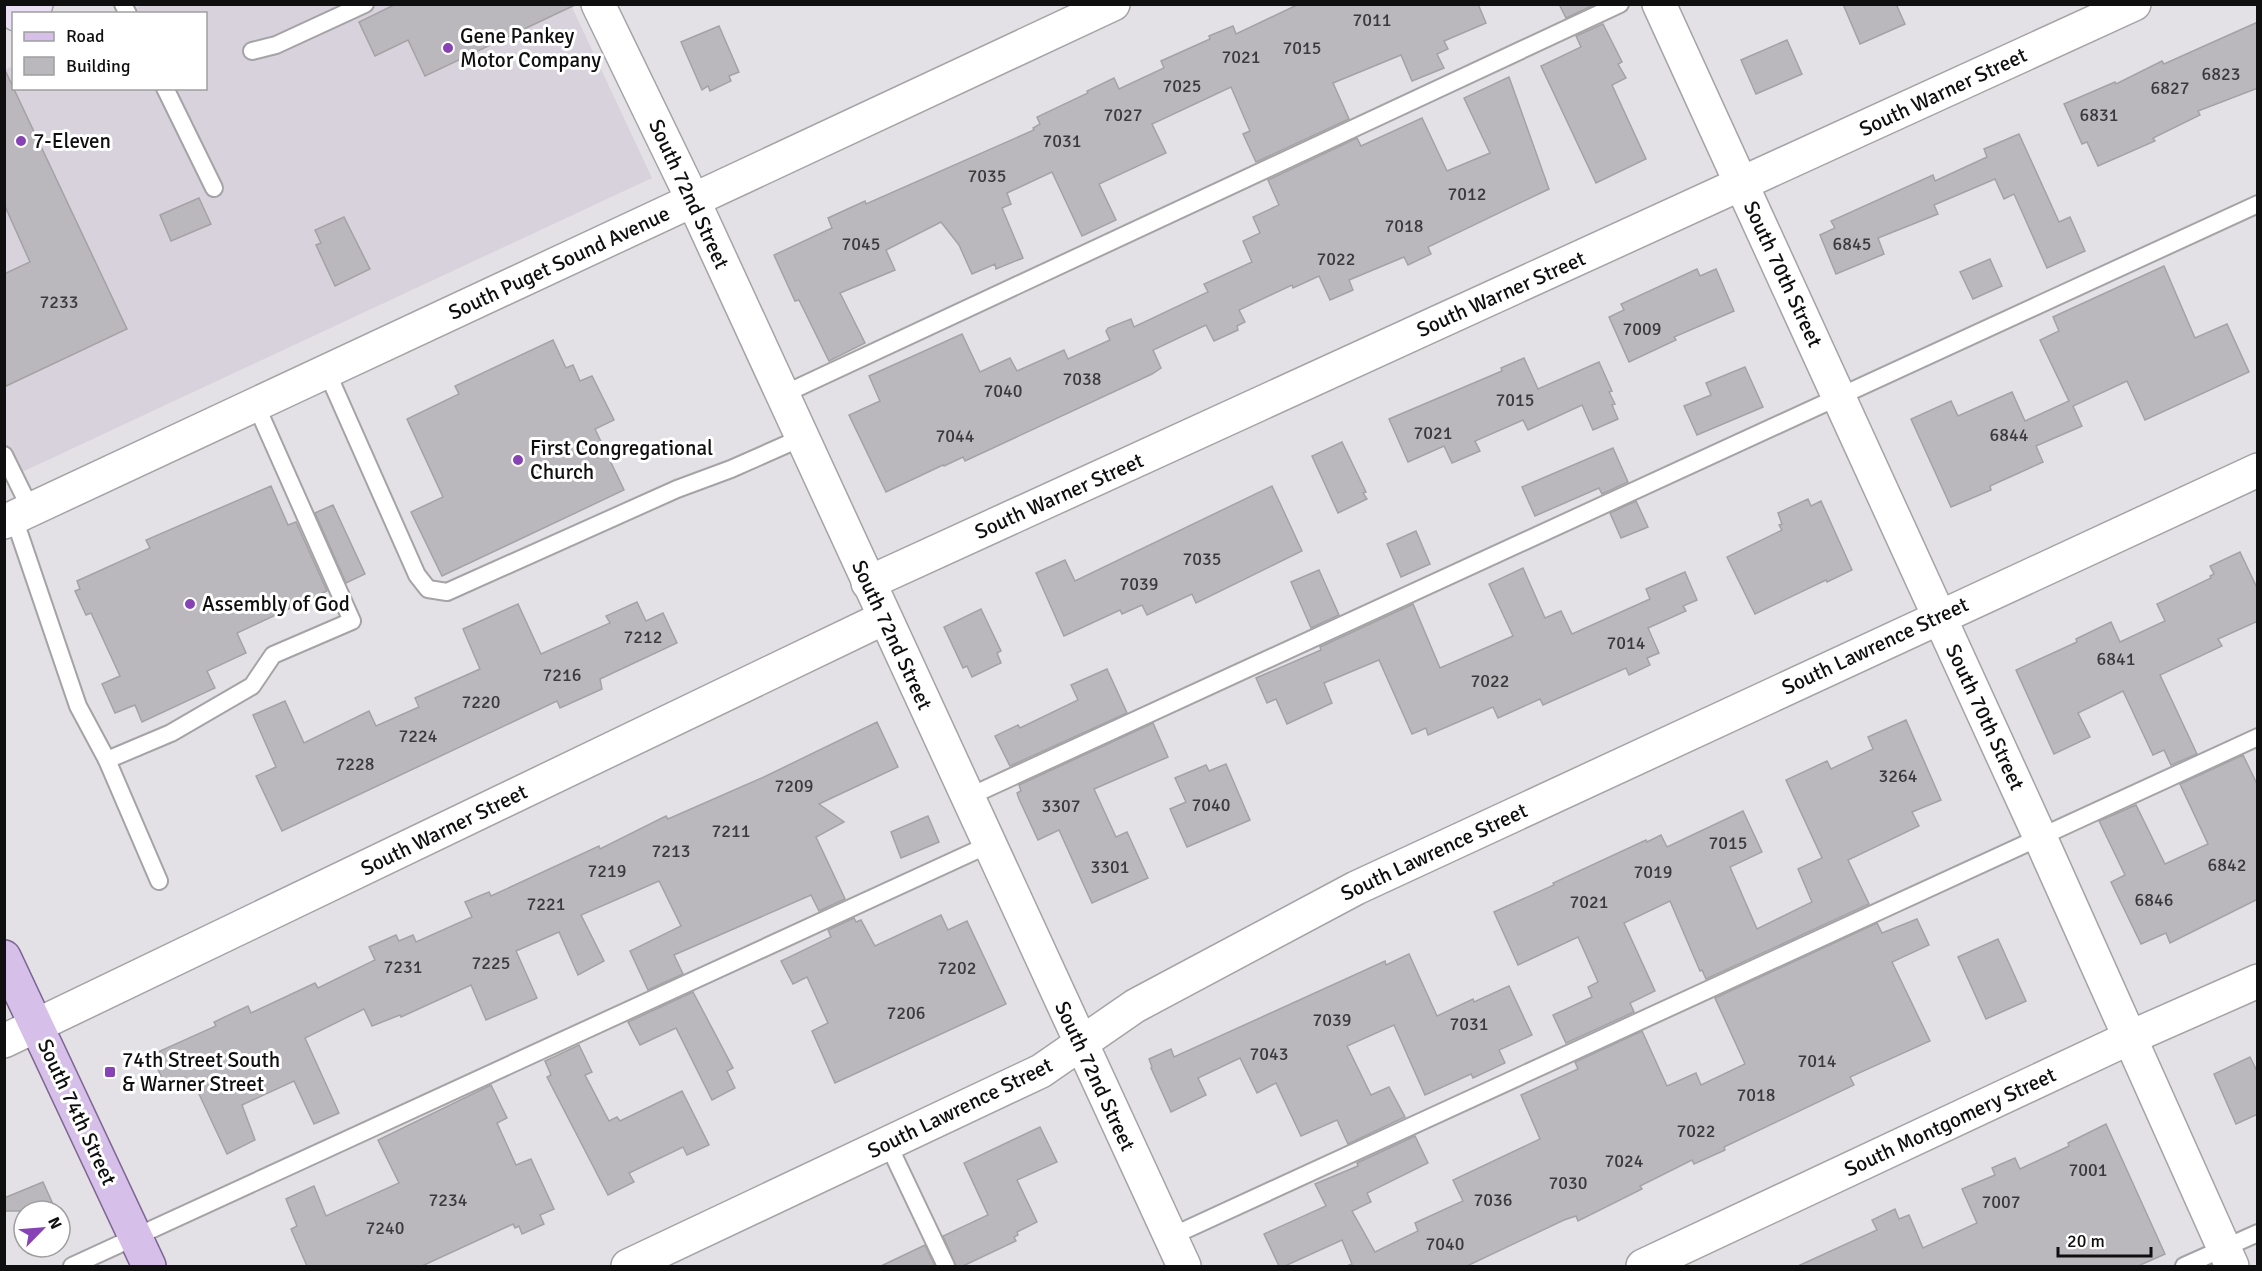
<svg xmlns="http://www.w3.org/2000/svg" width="2262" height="1271" viewBox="0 0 2262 1271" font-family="Signika,sans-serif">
  <rect width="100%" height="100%" fill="#e3e1e5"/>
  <!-- built -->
  <path fill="#d7d2dc" d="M 143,5 L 571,5 L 652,178 L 5,480 L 4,70 L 13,66 L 14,88 L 206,88 L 206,14 L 124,13 Z"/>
  <!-- building -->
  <g fill="#bab8bc" stroke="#a4a2a5" stroke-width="1.5">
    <path d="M 396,4 L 577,4 L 425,76 L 408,40 L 375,56 L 359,22 Z"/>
    <path d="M 1299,4 L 1478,4 L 1486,23 L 1444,41 L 1448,49 L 1437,54 L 1444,68 L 1412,81 L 1401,55 L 1333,83 L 1349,119 L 1256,162 L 1243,134 L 1250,131 L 1231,87 L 1152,124 L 1166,153 L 1099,184 L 1116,220 L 1082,236 L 1052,172 L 1007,193 L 1011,204 L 1002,208 L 1023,258 L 996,269 L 995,264 L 972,274 L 959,245 L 941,222 L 886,250 L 895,270 L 840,293 L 865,343 L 829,361 L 799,300 L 795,301 L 774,255 L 832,228 L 828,218 L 865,201 L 866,204 L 1034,130 L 1033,128 L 1040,124 L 1037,117 L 1088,93 L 1087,91 L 1114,78 L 1119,89 L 1164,68 L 1161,61 L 1210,39 L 1209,36 L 1233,26 L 1236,34 Z"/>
    <path d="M 1559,4 L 1594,4 L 1594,5 L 1566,18 Z"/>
    <path d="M 1843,4 L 1896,4 L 1905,24 L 1860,44 Z"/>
    <path d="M 2258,22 L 2258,88 L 2198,111 L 2200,115 L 2153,138 L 2155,141 L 2098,166 L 2087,142 L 2082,144 L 2064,104 L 2115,82 L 2116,84 L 2162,61 L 2164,64 Z"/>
    <path d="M 1603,24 L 1622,62 L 1618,64 L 1626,78 L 1612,85 L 1646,159 L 1596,183 L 1541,66 L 1581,47 L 1576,36 Z"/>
    <path d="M 719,26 L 739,72 L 729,76 L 731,81 L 710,91 L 708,86 L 702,90 L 681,42 Z"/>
    <path d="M 1787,40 L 1802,74 L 1756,94 L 1741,60 Z"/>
    <path d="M 4,68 L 127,329 L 4,387 L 4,274 L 30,262 L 4,204 Z"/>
    <path d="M 1509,77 L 1549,189 L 1428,247 L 1431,254 L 1408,265 L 1404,257 L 1349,280 L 1353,290 L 1330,300 L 1319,276 L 1293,288 L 1292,285 L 1239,310 L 1245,322 L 1237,326 L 1238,330 L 1214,341 L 1206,325 L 1153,350 L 1161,368 L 1152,374 L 965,461 L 963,457 L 944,466 L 943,465 L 886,492 L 849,415 L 880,401 L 869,376 L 962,334 L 980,372 L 1010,358 L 1017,371 L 1064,350 L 1068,359 L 1110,340 L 1106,331 L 1108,328 L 1131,319 L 1134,327 L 1208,292 L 1204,284 L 1252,262 L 1243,241 L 1260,233 L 1253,217 L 1279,205 L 1268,180 L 1357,138 L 1361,146 L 1422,118 L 1447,171 L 1490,153 L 1464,98 Z"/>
    <path d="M 2019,134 L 2059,222 L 2070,217 L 2085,251 L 2047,268 L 2014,194 L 2004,199 L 1995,179 L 1934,205 L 1938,214 L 1878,238 L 1884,254 L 1836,274 L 1820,235 L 1835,228 L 1831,221 L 1933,175 L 1935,181 L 1987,157 L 1984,149 Z"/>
    <path d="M 199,198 L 211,224 L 171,241 L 160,215 Z"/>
    <path d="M 344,217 L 370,269 L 335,286 L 316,245 L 321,243 L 315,230 Z"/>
    <path d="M 1990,259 L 2002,286 L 1973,299 L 1960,272 Z"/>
    <path d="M 2164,266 L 2195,338 L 2227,324 L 2249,372 L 2145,420 L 2127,381 L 2073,406 L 2082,426 L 2036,446 L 2043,462 L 1990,486 L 1991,490 L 1951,507 L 1911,419 L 1951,401 L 1958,416 L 2012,392 L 2025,421 L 2069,401 L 2040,340 L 2059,331 L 2053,317 Z"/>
    <path d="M 1697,269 L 1700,276 L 1716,269 L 1734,311 L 1674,337 L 1676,340 L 1629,362 L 1609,317 L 1624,310 L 1621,304 Z"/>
    <path d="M 553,340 L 566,368 L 573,365 L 580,381 L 592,376 L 614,420 L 595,429 L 624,490 L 442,576 L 411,512 L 443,497 L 407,419 L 459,394 L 455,386 Z"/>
    <path d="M 1524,358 L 1538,389 L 1599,362 L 1612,391 L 1609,392 L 1615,404 L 1612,405 L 1618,419 L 1593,430 L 1582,405 L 1528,430 L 1523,420 L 1475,441 L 1480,451 L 1452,463 L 1444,446 L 1408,462 L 1389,419 L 1502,371 L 1501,368 Z"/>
    <path d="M 1745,367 L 1763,407 L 1697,435 L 1684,406 L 1711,395 L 1706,383 Z"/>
    <path d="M 1342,442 L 1366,492 L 1363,493 L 1367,499 L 1338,513 L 1312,456 Z"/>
    <path d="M 1613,448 L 1628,482 L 1602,494 L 1599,488 L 1535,516 L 1522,487 Z"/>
    <path d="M 271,486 L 288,525 L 296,522 L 327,591 L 237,633 L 246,653 L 207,671 L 215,688 L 142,722 L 135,705 L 115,713 L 102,684 L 120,676 L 91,613 L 86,615 L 75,591 L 80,589 L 77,581 L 150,548 L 146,540 Z"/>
    <path d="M 1272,486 L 1302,551 L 1196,603 L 1192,594 L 1147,615 L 1142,605 L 1122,614 L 1120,610 L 1064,636 L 1036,573 L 1065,560 L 1075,581 Z"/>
    <path d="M 1808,499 L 1811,506 L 1821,501 L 1852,570 L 1827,582 L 1826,580 L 1755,614 L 1727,557 L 1782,530 L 1779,525 L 1782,524 L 1778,513 Z"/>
    <path d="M 1636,501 L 1648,527 L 1621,538 L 1610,513 Z"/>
    <path d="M 333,505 L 365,574 L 346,583 L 315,513 Z"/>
    <path d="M 1416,531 L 1430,564 L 1401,577 L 1387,544 Z"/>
    <path d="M 2240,552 L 2258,590 L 2258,621 L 2218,639 L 2222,646 L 2160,675 L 2197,754 L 2171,765 L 2164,750 L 2153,755 L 2123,691 L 2078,713 L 2090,737 L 2054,754 L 2016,670 L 2077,642 L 2076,639 L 2111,622 L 2120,642 L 2165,621 L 2157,604 L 2211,578 L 2210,576 L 2214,574 L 2210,566 Z"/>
    <path d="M 1523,568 L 1545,618 L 1561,611 L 1572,634 L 1650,599 L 1646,589 L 1685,572 L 1697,600 L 1683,606 L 1686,611 L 1648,628 L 1659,653 L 1647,658 L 1650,665 L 1629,675 L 1626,668 L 1543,705 L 1540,699 L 1498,718 L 1493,707 L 1428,735 L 1426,728 L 1412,734 L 1379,660 L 1324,683 L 1332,703 L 1287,724 L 1276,699 L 1267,703 L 1256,678 L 1321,650 L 1320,647 L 1413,604 L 1440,668 L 1513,636 L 1489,584 Z"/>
    <path d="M 1319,570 L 1339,615 L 1311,628 L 1291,582 Z"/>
    <path d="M 637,602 L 646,621 L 663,613 L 677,643 L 600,679 L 602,689 L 560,708 L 557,701 L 282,831 L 256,776 L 276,767 L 253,715 L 285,701 L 304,743 L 369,711 L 376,726 L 419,707 L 415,698 L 480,669 L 463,629 L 518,604 L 541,654 L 610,623 L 606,616 Z"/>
    <path d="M 981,609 L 1001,651 L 997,653 L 1001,663 L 972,677 L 967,666 L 963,668 L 944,627 Z"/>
    <path d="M 1107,669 L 1127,713 L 1010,766 L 995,736 L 1018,725 L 1020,728 L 1078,700 L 1071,685 Z"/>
    <path d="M 1906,720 L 1941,800 L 1912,812 L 1919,826 L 1848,860 L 1869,904 L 1706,979 L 1702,970 L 1700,971 L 1670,901 L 1624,923 L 1655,991 L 1630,1003 L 1634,1012 L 1566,1043 L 1553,1015 L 1592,997 L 1588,987 L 1598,982 L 1578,937 L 1518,965 L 1494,912 L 1554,885 L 1553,883 L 1646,840 L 1647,842 L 1661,835 L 1667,847 L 1743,811 L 1762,852 L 1730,867 L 1757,929 L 1812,902 L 1798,869 L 1822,858 L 1786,780 L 1827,761 L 1831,769 L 1873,749 L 1868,737 Z"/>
    <path d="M 877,722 L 898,767 L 819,804 L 844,822 L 816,837 L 845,899 L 819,911 L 811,895 L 674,955 L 683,974 L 648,990 L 630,951 L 681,926 L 659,881 L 581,915 L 604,961 L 578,975 L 559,932 L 516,951 L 537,998 L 486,1020 L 471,985 L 401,1017 L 400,1015 L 372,1026 L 364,1009 L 305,1038 L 339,1113 L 314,1124 L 294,1081 L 242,1105 L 255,1140 L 227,1154 L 192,1079 L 187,1082 L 185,1077 L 166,1086 L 151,1055 L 216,1026 L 214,1022 L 248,1006 L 251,1013 L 315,983 L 318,988 L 375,960 L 369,947 L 396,935 L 399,941 L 413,935 L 416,942 L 472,917 L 465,902 L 489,892 L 491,896 L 599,846 L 600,849 L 666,816 L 668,819 L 764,777 Z"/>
    <path d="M 1153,723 L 1168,757 L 1094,789 L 1116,837 L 1127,832 L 1148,878 L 1092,903 L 1059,830 L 1038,840 L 1019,799 L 1017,793 L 1021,791 L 1019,785 Z"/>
    <path d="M 2243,755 L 2258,786 L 2258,899 L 2170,943 L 2166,933 L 2141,944 L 2111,882 L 2125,875 L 2099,821 L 2136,805 L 2165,864 L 2208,844 L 2180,784 Z"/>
    <path d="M 1226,764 L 1250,820 L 1187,847 L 1170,809 L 1186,802 L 1175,778 L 1206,765 L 1209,771 Z"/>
    <path d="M 928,816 L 939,842 L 901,858 L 891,832 Z"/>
    <path d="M 941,915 L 948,930 L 967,921 L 1006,1004 L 835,1083 L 812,1031 L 828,1023 L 807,977 L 793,984 L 781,961 L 831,937 L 828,930 L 854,918 L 856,922 L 861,920 L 875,946 Z"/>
    <path d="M 1917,919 L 1929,945 L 1892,962 L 1930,1041 L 1850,1077 L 1854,1085 L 1724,1147 L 1725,1150 L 1694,1164 L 1692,1160 L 1640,1186 L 1642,1189 L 1578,1221 L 1576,1216 L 1564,1220 L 1467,1266 L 1347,1266 L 1352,1264 L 1342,1240 L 1285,1266 L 1279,1266 L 1264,1234 L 1326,1206 L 1315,1184 L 1358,1166 L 1357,1163 L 1415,1136 L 1428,1163 L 1367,1193 L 1371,1202 L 1352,1211 L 1375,1252 L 1418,1231 L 1415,1223 L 1463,1201 L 1453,1180 L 1540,1139 L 1521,1095 L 1578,1069 L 1575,1062 L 1642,1031 L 1667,1086 L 1696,1073 L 1701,1085 L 1745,1064 L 1715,998 L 1877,923 L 1882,933 Z"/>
    <path d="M 1998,939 L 2026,1001 L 1986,1019 L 1958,957 Z"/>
    <path d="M 1409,954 L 1437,1016 L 1473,999 L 1474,1002 L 1509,986 L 1532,1035 L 1499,1050 L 1505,1063 L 1473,1078 L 1471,1074 L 1425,1095 L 1394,1025 L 1347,1046 L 1371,1095 L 1389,1087 L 1405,1117 L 1348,1144 L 1337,1120 L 1301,1136 L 1276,1083 L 1257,1093 L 1240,1058 L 1198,1078 L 1206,1095 L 1171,1112 L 1151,1068 L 1152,1067 L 1149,1059 L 1171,1049 L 1174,1057 L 1385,961 L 1386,965 Z"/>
    <path d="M 693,992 L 733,1068 L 727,1071 L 735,1088 L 712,1100 L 676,1028 L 640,1045 L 628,1022 Z"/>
    <path d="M 579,1045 L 592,1072 L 585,1075 L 609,1121 L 617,1117 L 620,1121 L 682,1091 L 709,1145 L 687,1155 L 683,1147 L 629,1173 L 634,1182 L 608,1195 L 547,1077 L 551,1075 L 545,1061 Z"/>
    <path d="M 2250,1057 L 2258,1073 L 2258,1114 L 2236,1124 L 2214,1074 Z"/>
    <path d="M 491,1085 L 507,1118 L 497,1123 L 516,1165 L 531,1159 L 554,1209 L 540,1215 L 544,1224 L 522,1234 L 519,1226 L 515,1228 L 513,1224 L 422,1266 L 307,1266 L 291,1229 L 297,1226 L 286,1199 L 314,1186 L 326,1216 L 399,1183 L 378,1140 Z"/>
    <path d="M 2106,1124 L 2165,1254 L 2138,1266 L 1798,1266 L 1877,1230 L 1872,1220 L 1895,1209 L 1899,1219 L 1909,1215 L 1923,1248 L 1977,1223 L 1962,1189 L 1995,1175 L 1992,1168 L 2015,1158 L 2020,1169 L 2069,1146 L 2068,1143 Z"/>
    <path d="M 1040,1127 L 1057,1162 L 1017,1180 L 1037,1222 L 1017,1232 L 1018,1235 L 1014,1237 L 1016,1241 L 963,1266 L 956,1266 L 943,1236 L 988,1215 L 964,1163 Z"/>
    <path d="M 43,1182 L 56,1211 L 4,1211 L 4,1198 Z"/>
    <path d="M 925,1245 L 935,1266 L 881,1266 Z"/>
  </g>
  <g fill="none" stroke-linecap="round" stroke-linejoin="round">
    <defs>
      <g id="service">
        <path d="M 123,4 L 128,14"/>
        <path d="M 252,51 L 276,45 L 365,4"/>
        <path d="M 165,88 L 214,188"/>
        <path d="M 327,372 L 417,575 L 428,589 L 447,592 L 677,489 L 731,469 L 801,438"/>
        <path d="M 782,395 L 1620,4"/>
        <path d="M 4,455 L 31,510"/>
        <path d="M 14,518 L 78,706 L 107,760 L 159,881"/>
        <path d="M 107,760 L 171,733 L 252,686 L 273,655 L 352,621 L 256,405"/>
        <path d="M 966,798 L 2258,204"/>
        <path d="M 888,1144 L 946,1266"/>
        <path d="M 1170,1237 L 2258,737"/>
        <path d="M 72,1266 L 988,845"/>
        <path d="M 2184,1266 L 2258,1233"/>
      </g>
      <g id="minor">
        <path d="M 598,4 L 693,200 L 1184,1266"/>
        <path d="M 1659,4 L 2040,837 L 2232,1266"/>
        <path d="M 868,583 L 2134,4"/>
        <path d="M 4,1041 L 884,618"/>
        <path d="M 628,1266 L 1041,1071 L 1135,1006 L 1356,888 L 2258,470"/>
        <path d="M 1643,1266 L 2129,1038 L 2258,981"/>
      </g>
      <path id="tertiary" d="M 4,522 L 1113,4"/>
      <path id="secondary" d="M 16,14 L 36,4"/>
      <path id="primary" d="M 4,957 L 149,1266"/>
    </defs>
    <!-- service casing -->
    <use href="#service" stroke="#a5a3a6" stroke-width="20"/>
    <!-- minor casing -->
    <use href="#minor" stroke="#a5a3a6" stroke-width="36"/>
    <!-- tertiary casing -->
    <use href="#tertiary" stroke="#a5a3a6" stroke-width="36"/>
    <!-- secondary casing -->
    <use href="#secondary" stroke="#a5a3a6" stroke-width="36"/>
    <!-- primary casing -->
    <use href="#primary" stroke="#7e6693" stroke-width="36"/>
    <!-- service -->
    <use href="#service" stroke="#fff" stroke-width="16"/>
    <!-- minor -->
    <use href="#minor" stroke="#fff" stroke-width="33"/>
    <!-- tertiary -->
    <use href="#tertiary" stroke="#fff" stroke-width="33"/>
    <!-- secondary -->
    <use href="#secondary" stroke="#eadff4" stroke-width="33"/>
    <!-- primary -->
    <use href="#primary" stroke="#d6bfe8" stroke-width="33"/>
  </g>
  <!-- markers -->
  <g fill="#8742b5" stroke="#fff" stroke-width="2">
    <circle cx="448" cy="48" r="6"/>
    <circle cx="21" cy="141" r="6"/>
    <circle cx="518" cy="460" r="6"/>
    <circle cx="190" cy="604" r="6"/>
    <rect x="104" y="1066" width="12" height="12" rx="3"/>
  </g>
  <g text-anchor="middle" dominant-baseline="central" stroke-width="6" stroke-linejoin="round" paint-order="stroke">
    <!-- number labels -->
    <g font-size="18" fill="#3a393b">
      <text x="1372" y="20">7011</text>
      <text x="1302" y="48">7015</text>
      <text x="1241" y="57">7021</text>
      <text x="2221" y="74">6823</text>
      <text x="1182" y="86">7025</text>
      <text x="2170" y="88">6827</text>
      <text x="1123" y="115">7027</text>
      <text x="2099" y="115">6831</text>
      <text x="1062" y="141">7031</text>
      <text x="987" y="176">7035</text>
      <text x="1467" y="194">7012</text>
      <text x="1404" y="226">7018</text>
      <text x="861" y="244">7045</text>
      <text x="1852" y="244">6845</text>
      <text x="1336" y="259">7022</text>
      <text x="59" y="302">7233</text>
      <text x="1642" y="329">7009</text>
      <text x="1082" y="379">7038</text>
      <text x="1003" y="391">7040</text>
      <text x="1515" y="400">7015</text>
      <text x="1433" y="433">7021</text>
      <text x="2009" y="435">6844</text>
      <text x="955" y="436">7044</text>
      <text x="1202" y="559">7035</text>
      <text x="1139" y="584">7039</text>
      <text x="643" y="637">7212</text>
      <text x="1626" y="643">7014</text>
      <text x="2116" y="659">6841</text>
      <text x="562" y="675">7216</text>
      <text x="1490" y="681">7022</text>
      <text x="481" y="702">7220</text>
      <text x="418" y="736">7224</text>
      <text x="355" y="764">7228</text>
      <text x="1898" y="776">3264</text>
      <text x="794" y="786">7209</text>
      <text x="1211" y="805">7040</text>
      <text x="1061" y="806">3307</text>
      <text x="731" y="831">7211</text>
      <text x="1728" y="843">7015</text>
      <text x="671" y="851">7213</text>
      <text x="2227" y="865">6842</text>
      <text x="1110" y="867">3301</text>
      <text x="607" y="871">7219</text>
      <text x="1653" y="872">7019</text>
      <text x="2154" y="900">6846</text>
      <text x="1589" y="902">7021</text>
      <text x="546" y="904">7221</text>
      <text x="491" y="963">7225</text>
      <text x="403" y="967">7231</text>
      <text x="957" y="968">7202</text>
      <text x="906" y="1013">7206</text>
      <text x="1332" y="1020">7039</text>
      <text x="1469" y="1024">7031</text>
      <text x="1269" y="1054">7043</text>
      <text x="1817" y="1061">7014</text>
      <text x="1756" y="1095">7018</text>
      <text x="1696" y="1131">7022</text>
      <text x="1624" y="1161">7024</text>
      <text x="2088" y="1170">7001</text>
      <text x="1568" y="1183">7030</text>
      <text x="448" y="1200">7234</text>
      <text x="1493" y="1200">7036</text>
      <text x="2001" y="1202">7007</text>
      <text x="385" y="1228">7240</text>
      <text x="1445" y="1244">7040</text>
    </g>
    <!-- poi labels -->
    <g font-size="21" fill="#100f10" stroke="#fff" text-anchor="start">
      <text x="460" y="36">Gene Pankey<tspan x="460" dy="24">Motor Company</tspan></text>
      <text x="33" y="141">7-Eleven</text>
      <text x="530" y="448">First Congregational<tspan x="530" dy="24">Church</tspan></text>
      <text x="202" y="604">Assembly of God</text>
      <text x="122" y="1060">74th Street South<tspan x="122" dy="24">&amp; Warner Street</tspan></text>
    </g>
    <!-- street labels -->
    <g font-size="21" fill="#100f10" stroke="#fff">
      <text transform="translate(1943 92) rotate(-25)">South Warner Street</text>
      <text transform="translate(689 194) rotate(65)">South 72nd Street</text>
      <text transform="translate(559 263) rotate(-25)">South Puget Sound Avenue</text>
      <text transform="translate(1783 274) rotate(65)">South 70th Street</text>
      <text transform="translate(1501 294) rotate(-24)">South Warner Street</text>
      <text transform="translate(1059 496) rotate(-24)">South Warner Street</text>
      <text transform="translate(892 635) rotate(65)">South 72nd Street</text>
      <text transform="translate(1875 646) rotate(-25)">South Lawrence Street</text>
      <text transform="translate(1985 717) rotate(65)">South 70th Street</text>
      <text transform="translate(444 830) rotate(-26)">South Warner Street</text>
      <text transform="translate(1434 852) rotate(-25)">South Lawrence Street</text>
      <text transform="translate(1095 1076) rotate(65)">South 72nd Street</text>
      <text transform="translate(960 1108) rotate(-26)">South Lawrence Street</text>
      <text transform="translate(77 1112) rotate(65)">South 74th Street</text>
      <text transform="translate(1950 1122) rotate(-25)">South Montgomery Street</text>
    </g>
  </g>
  <!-- border -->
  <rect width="2262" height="1271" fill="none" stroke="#100f10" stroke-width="12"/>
  <!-- legend -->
  <rect x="12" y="12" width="195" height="78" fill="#ffffff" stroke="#9f9f9f" stroke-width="1.5"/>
  <rect x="24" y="32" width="30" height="9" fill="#d6bfe8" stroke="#9f9f9f" stroke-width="1.5"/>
  <text x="66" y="42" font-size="18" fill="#100f10">Road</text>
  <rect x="24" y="57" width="30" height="18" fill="#bab8bc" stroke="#9f9f9f" stroke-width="1.5"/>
  <text x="66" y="72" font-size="18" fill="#100f10">Building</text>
  <!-- north arrow -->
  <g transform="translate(42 1229) rotate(65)"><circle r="28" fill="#ffffff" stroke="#9f9f9f" stroke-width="1.5"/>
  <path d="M0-4.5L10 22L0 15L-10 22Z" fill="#8742b5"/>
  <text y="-9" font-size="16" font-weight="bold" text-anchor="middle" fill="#100f10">N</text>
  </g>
  <!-- scale -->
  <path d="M2058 1247v9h93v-9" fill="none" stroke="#100f10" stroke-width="3"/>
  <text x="2067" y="1247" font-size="18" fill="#100f10" stroke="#ffffff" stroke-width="4.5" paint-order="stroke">20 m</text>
</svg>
